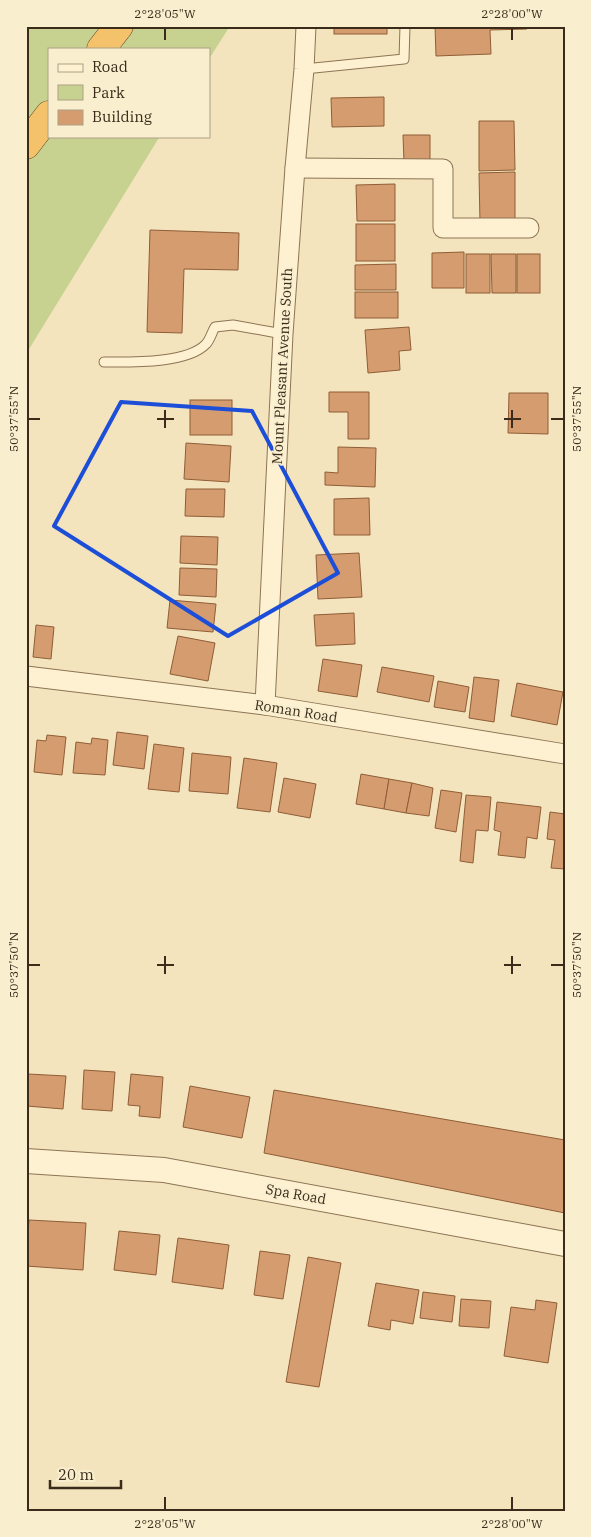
<svg xmlns="http://www.w3.org/2000/svg" width="591" height="1537" viewBox="0 0 591 1537" font-family="'IBM Plex Serif',serif">
  <rect width="100%" height="100%" fill="#f3e4bd"/>
  <!-- green -->
  <path fill="#c8d290" d="M 26,26 L 230,26 L 209,59 L 209,49 L 49,49 L 49,136 L 160,136 L 26,354 Z"/>
  <!-- building -->
  <g fill="#d59d6f" stroke="#8f5d37">
    <rect x="334" y="26" width="53" height="8"/>
    <path d="M 435,26 L 527,26 L 527,29 L 490,30 L 491,54 L 436,56 Z"/>
    <path d="M 384,97 L 384,126 L 332,127 L 331,98 Z"/>
    <path d="M 479,121 L 514,121 L 515,170 L 479,171 Z"/>
    <path d="M 403,135 L 430,135 L 430,162 L 404,162 Z"/>
    <path d="M 515,172 L 515,223 L 480,223 L 479,173 Z"/>
    <path d="M 395,184 L 395,221 L 357,221 L 356,185 Z"/>
    <rect x="356" y="224" width="39" height="37"/>
    <path d="M 150,230 L 239,233 L 238,270 L 184,269 L 182,333 L 147,332 Z"/>
    <path d="M 464,252 L 464,288 L 432,288 L 432,253 Z"/>
    <rect x="466" y="254" width="24" height="39"/>
    <path d="M 491,254 L 516,254 L 516,293 L 492,293 Z"/>
    <rect x="517" y="254" width="23" height="39"/>
    <path d="M 396,264 L 396,290 L 355,290 L 355,265 Z"/>
    <rect x="355" y="292" width="43" height="26"/>
    <path d="M 409,327 L 411,350 L 399,351 L 400,370 L 368,373 L 365,330 Z"/>
    <path d="M 329,392 L 369,392 L 369,439 L 348,439 L 348,412 L 329,412 Z"/>
    <path d="M 509,393 L 548,393 L 548,434 L 508,433 Z"/>
    <rect x="190" y="400" width="42" height="35"/>
    <path d="M 186,443 L 231,446 L 229,482 L 184,479 Z"/>
    <path d="M 338,447 L 376,448 L 375,487 L 325,485 L 325,472 L 338,473 Z"/>
    <path d="M 186,489 L 225,489 L 224,517 L 185,516 Z"/>
    <path d="M 369,498 L 370,535 L 334,535 L 334,499 Z"/>
    <path d="M 181,536 L 218,537 L 217,565 L 180,563 Z"/>
    <path d="M 359,553 L 362,597 L 318,599 L 316,555 Z"/>
    <path d="M 180,568 L 217,569 L 216,597 L 179,595 Z"/>
    <path d="M 170,600 L 216,604 L 213,632 L 167,628 Z"/>
    <path d="M 354,613 L 355,644 L 316,646 L 314,615 Z"/>
    <path d="M 36,625 L 54,627 L 51,659 L 33,657 Z"/>
    <path d="M 178,636 L 215,643 L 208,681 L 170,674 Z"/>
    <path d="M 323,659 L 362,665 L 357,697 L 318,691 Z"/>
    <path d="M 382,667 L 434,676 L 429,702 L 377,692 Z"/>
    <path d="M 474,677 L 499,680 L 494,722 L 469,718 Z"/>
    <path d="M 438,681 L 469,687 L 465,712 L 434,707 Z"/>
    <path d="M 517,683 L 563,692 L 557,725 L 511,716 Z"/>
    <path d="M 117,732 L 148,736 L 144,769 L 113,765 Z"/>
    <path d="M 47,735 L 66,737 L 62,775 L 34,772 L 37,740 L 46,741 Z"/>
    <path d="M 92,738 L 108,740 L 105,775 L 73,773 L 76,742 L 91,744 Z"/>
    <path d="M 154,744 L 184,748 L 179,792 L 148,789 Z"/>
    <path d="M 192,753 L 231,757 L 228,794 L 189,791 Z"/>
    <path d="M 244,758 L 277,763 L 270,812 L 237,808 Z"/>
    <path d="M 361,774 L 389,779 L 384,809 L 356,804 Z"/>
    <path d="M 284,778 L 316,784 L 310,818 L 278,812 Z"/>
    <path d="M 389,779 L 412,783 L 406,813 L 384,809 Z"/>
    <path d="M 412,783 L 433,788 L 429,816 L 406,813 Z"/>
    <path d="M 441,790 L 462,793 L 456,832 L 435,828 Z"/>
    <path d="M 466,795 L 491,797 L 488,831 L 476,830 L 473,863 L 460,861 Z"/>
    <path d="M 497,802 L 541,807 L 537,839 L 527,837 L 525,858 L 498,855 L 501,832 L 494,830 Z"/>
    <path d="M 550,812 L 565,814 L 565,869 L 551,868 L 555,840 L 547,839 Z"/>
    <path d="M 84,1070 L 115,1072 L 112,1111 L 82,1109 Z"/>
    <path d="M 28,1074 L 66,1076 L 63,1109 L 27,1106 Z"/>
    <path d="M 131,1074 L 163,1077 L 160,1118 L 139,1116 L 140,1106 L 128,1105 Z"/>
    <path d="M 190,1086 L 250,1097 L 242,1138 L 183,1127 Z"/>
    <path d="M 274,1090 L 565,1140 L 565,1213 L 264,1153 Z"/>
    <path d="M 29,1220 L 86,1223 L 83,1270 L 26,1266 Z"/>
    <path d="M 119,1231 L 160,1235 L 156,1275 L 114,1270 Z"/>
    <path d="M 178,1238 L 229,1245 L 223,1289 L 172,1282 Z"/>
    <path d="M 260,1251 L 290,1255 L 283,1299 L 254,1295 Z"/>
    <path d="M 308,1257 L 341,1263 L 319,1387 L 286,1382 Z"/>
    <path d="M 376,1283 L 419,1290 L 413,1324 L 391,1320 L 390,1330 L 368,1326 Z"/>
    <path d="M 423,1292 L 455,1296 L 452,1322 L 420,1318 Z"/>
    <path d="M 461,1299 L 491,1301 L 489,1328 L 459,1326 Z"/>
    <path d="M 536,1300 L 557,1303 L 548,1363 L 504,1356 L 511,1307 L 535,1310 Z"/>
  </g>
  <g fill="none" stroke-linecap="round" stroke-linejoin="round">
    <defs>
      <g id="service">
        <path d="M 304,69 L 404,59 L 405,26"/>
        <path d="M 104,362 C 130,362 187,364 206,344 C 210,340 212,332 215,327 L 233,325 L 283,334"/>
      </g>
      <g id="minor">
        <path d="M 295,168 L 443,169 L 443,228 L 529,228"/>
        <path d="M 26,676 L 265,705 L 565,754"/>
        <path d="M 265,705 L 283,334 L 295,168 L 304,69 L 306,26"/>
      </g>
      <path id="tertiary" d="M 26,1161 L 164,1170 L 565,1244"/>
      <g id="trunk">
        <path d="M 101,49 L 119,26"/>
        <path d="M 26,145 L 49,115"/>
      </g>
    </defs>
    <!-- service casing -->
    <use href="#service" stroke="#8d7454" stroke-width="11"/>
    <!-- minor casing -->
    <use href="#minor" stroke="#8d7454" stroke-width="21"/>
    <!-- tertiary casing -->
    <use href="#tertiary" stroke="#8d7454" stroke-width="26"/>
    <!-- trunk casing -->
    <use href="#trunk" stroke="#5a4129" stroke-width="29"/>
    <!-- service -->
    <use href="#service" stroke="#fdf1d2" stroke-width="9"/>
    <!-- minor -->
    <use href="#minor" stroke="#fdf1d2" stroke-width="19"/>
    <!-- tertiary -->
    <use href="#tertiary" stroke="#fdf1d2" stroke-width="24"/>
    <!-- trunk -->
    <use href="#trunk" stroke="#f4c26a" stroke-width="28"/>
  </g>
  <!-- marked area -->
  <path fill="none" stroke="#1d4ed8" stroke-width="4" stroke-linejoin="round" d="M 121,402 L 252,411 L 338,573 L 228,636 L 54,526 Z"/>
  <!-- ticks -->
  <path fill="none" stroke="#3a2b1b" stroke-width="2" d="M 165,28 L 165,40M 512,28 L 512,40M 165,410 L 165,428M 512,410 L 512,428M 28,419 L 40,419M 157,419 L 174,419M 504,419 L 521,419M 551,419 L 564,419M 165,956 L 165,974M 512,956 L 512,974M 28,965 L 40,965M 157,965 L 174,965M 504,965 L 521,965M 551,965 L 564,965M 165,1497 L 165,1510M 512,1497 L 512,1510"/>
  <g text-anchor="middle" dominant-baseline="central" stroke-width="4" stroke-linejoin="round" paint-order="stroke">
    <!-- street labels -->
    <g font-size="14" fill="#3a2b1b" stroke="#f9eece">
      <text transform="translate(282 366) rotate(-87)">Mount Pleasant Avenue South</text>
      <text transform="translate(296 711) rotate(9)">Roman Road</text>
      <text transform="translate(296 1194) rotate(10)">Spa Road</text>
    </g>
  </g>
  <!-- border -->
  <rect width="591" height="1537" fill="none" stroke="#f9eece" stroke-width="55"/>
  <!-- legend -->
  <rect x="48" y="48" width="162" height="90" fill="#f9eece" stroke="#ada086"/>
  <rect x="58" y="64" width="25" height="8" fill="#fdf1d2" stroke="#ada086"/>
  <text x="92" y="72" font-size="15" fill="#3a2b1b">Road</text>
  <rect x="58" y="85" width="25" height="15" fill="#c8d290" stroke="#ada086"/>
  <text x="92" y="98" font-size="15" fill="#3a2b1b">Park</text>
  <rect x="58" y="110" width="25" height="15" fill="#d59d6f" stroke="#ada086"/>
  <text x="92" y="122" font-size="15" fill="#3a2b1b">Building</text>
  <!-- scale -->
  <path d="M50 1480v8h71v-8" fill="none" stroke="#3a2b1b" stroke-width="2.5"/>
  <text x="58" y="1480" font-size="15" fill="#3a2b1b" stroke="#f9eece" stroke-width="4" paint-order="stroke">20 m</text>
  <rect x="28" y="28" width="536" height="1482" fill="none" stroke="#3a2b1b" stroke-width="2"/>
  <g font-size="12" text-anchor="middle" fill="#3a2b1b">
    <text x="165" y="18">2°28'05"W</text>
    <text x="512" y="18">2°28'00"W</text>
    <text transform="translate(14 419) rotate(-90)" y="4">50°37'55"N</text>
    <text transform="translate(577 419) rotate(-90)" y="4">50°37'55"N</text>
    <text transform="translate(14 965) rotate(-90)" y="4">50°37'50"N</text>
    <text transform="translate(577 965) rotate(-90)" y="4">50°37'50"N</text>
    <text x="165" y="1528">2°28'05"W</text>
    <text x="512" y="1528">2°28'00"W</text>
  </g>
</svg>
